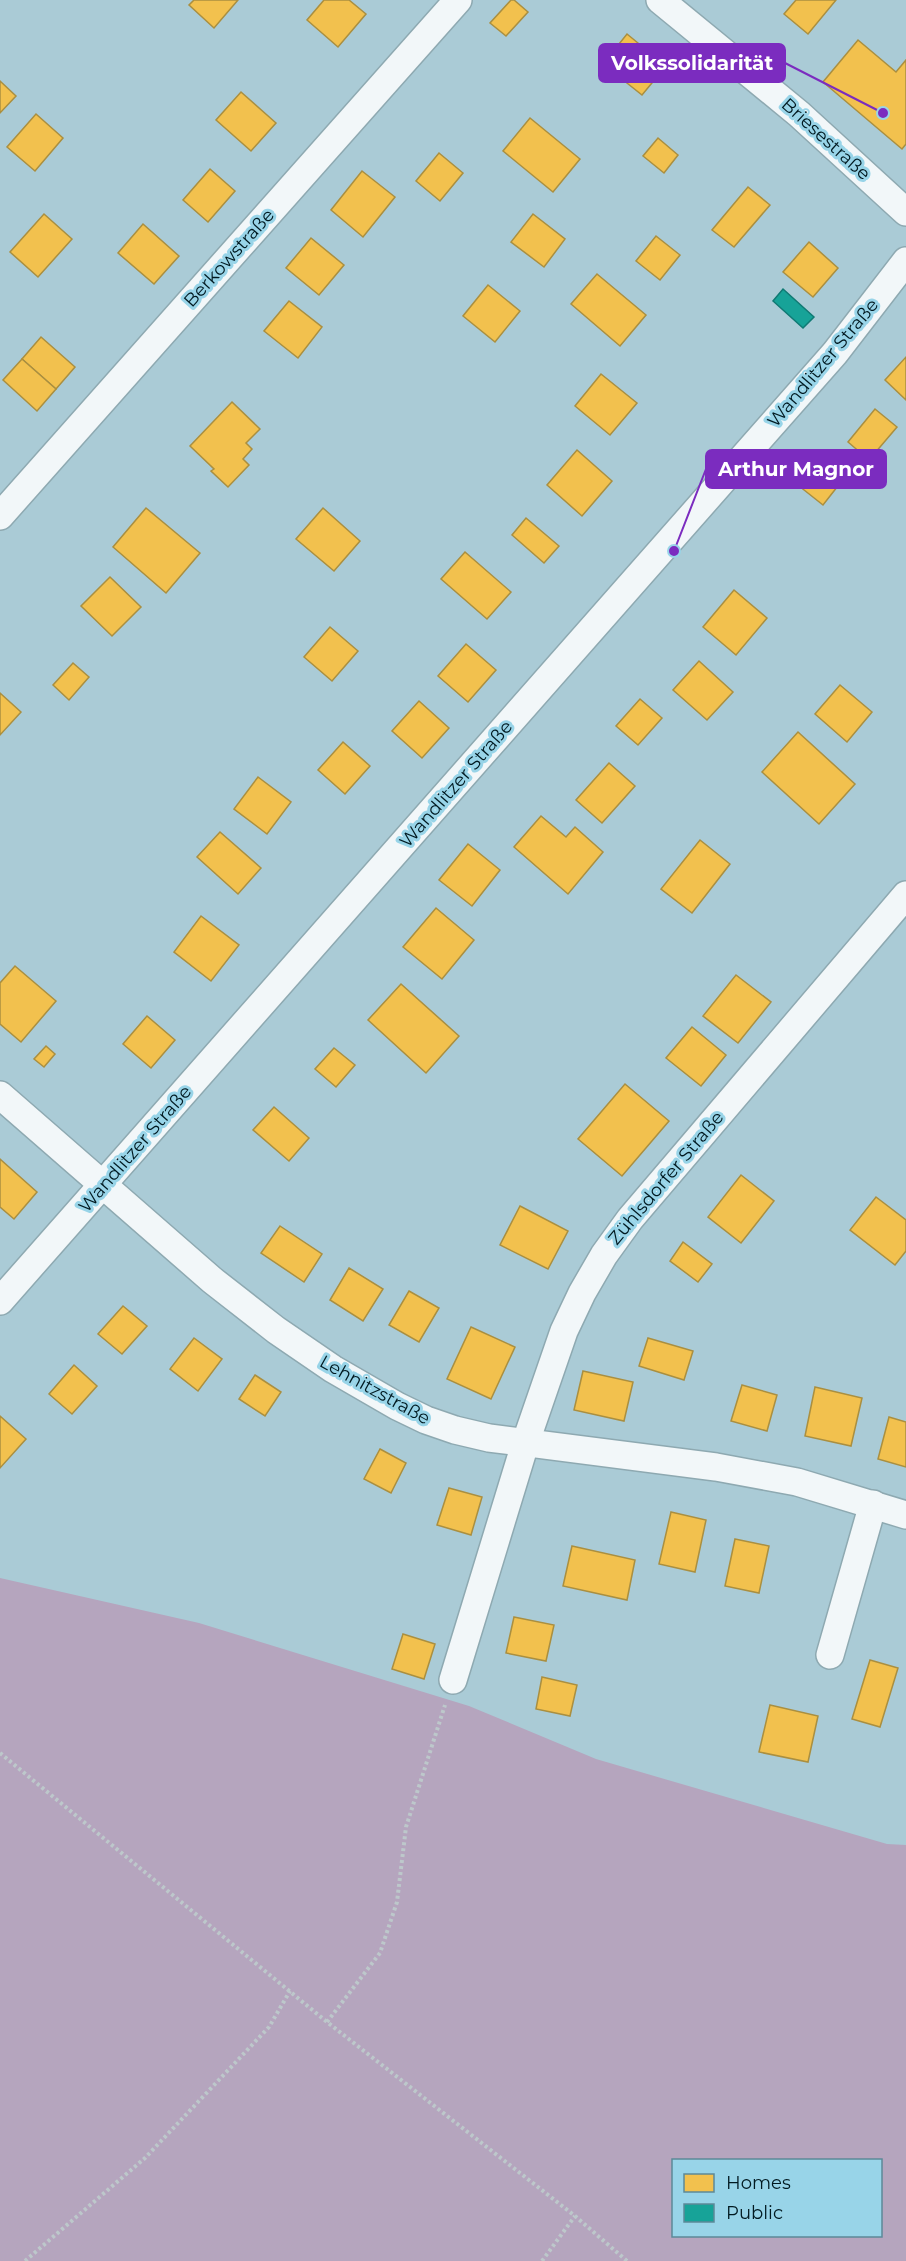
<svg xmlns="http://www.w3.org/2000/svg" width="906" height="2261" viewBox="0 0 906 2261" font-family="Montserrat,sans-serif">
  <rect width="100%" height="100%" fill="#aacbd6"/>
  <!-- forest -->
  <path fill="#b5a5be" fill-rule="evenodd" d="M 0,1578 L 199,1623 L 469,1706 L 596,1759 L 887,1844 L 906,1845 L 906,2261 L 0,2261 ZM 674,2160 L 880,2160 L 880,2236 L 674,2236 Z"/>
  <!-- homes -->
  <g fill="#f2c14e" stroke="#aa8f40" stroke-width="1.5">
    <path d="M 194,0 L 238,0 L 214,28 L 189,5 Z"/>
    <path d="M 324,0 L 349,0 L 366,14 L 338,47 L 307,20 Z"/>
    <path d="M 511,0 L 514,0 L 528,12 L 506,36 L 490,23 Z"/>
    <path d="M 796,0 L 836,0 L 808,34 L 784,14 Z"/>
    <path d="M 627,34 L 666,66 L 642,95 L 603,64 Z"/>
    <path d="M 858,40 L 896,72 L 906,60 L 906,144 L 902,149 L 823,82 Z"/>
    <path d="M 0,81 L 16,96 L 0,113 Z"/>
    <path d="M 241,92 L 276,123 L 251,151 L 216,120 Z"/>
    <path d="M 36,114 L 63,138 L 35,171 L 7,147 Z"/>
    <path d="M 530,118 L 580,159 L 553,192 L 503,151 Z"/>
    <path d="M 658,138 L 678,155 L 664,173 L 643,156 Z"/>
    <path d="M 439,153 L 463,173 L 440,201 L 416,181 Z"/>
    <path d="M 210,169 L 235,191 L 208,222 L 183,200 Z"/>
    <path d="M 362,171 L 395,197 L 363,237 L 331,210 Z"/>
    <path d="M 748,187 L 770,205 L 734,247 L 712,230 Z"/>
    <path d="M 44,214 L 72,239 L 38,277 L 10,252 Z"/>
    <path d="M 533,214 L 565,239 L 544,267 L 511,242 Z"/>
    <path d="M 143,224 L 179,256 L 154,284 L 118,253 Z"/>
    <path d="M 656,236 L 680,255 L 660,280 L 636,261 Z"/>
    <path d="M 311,238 L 344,265 L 319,295 L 286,268 Z"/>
    <path d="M 809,242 L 838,268 L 813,297 L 783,272 Z"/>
    <path d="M 597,274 L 646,315 L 620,346 L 571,304 Z"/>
    <path d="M 488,285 L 520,311 L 495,342 L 463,316 Z"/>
    <path d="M 289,301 L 322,327 L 298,358 L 264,331 Z"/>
    <path d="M 41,337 L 75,367 L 56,389 L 22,359 Z"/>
    <path d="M 906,357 L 906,400 L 885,380 Z"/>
    <path d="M 22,359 L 56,389 L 37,411 L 3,380 Z"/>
    <path d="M 601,374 L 637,403 L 610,435 L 575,406 Z"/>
    <path d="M 232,402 L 260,429 L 246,443 L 252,449 L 243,459 L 249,465 L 228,487 L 211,471 L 214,469 L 190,446 Z"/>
    <path d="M 875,409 L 897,427 L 869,460 L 848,442 Z"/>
    <path d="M 577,450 L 612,481 L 582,516 L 547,485 Z"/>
    <path d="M 818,463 L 841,482 L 823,505 L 799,486 Z"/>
    <path d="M 146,508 L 200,553 L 166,593 L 113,547 Z"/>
    <path d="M 323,508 L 360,541 L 334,571 L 296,539 Z"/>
    <path d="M 526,518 L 559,546 L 544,563 L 512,535 Z"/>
    <path d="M 465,552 L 511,592 L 487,619 L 441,579 Z"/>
    <path d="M 110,577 L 141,607 L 112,636 L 81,606 Z"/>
    <path d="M 734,590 L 767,618 L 736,655 L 703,627 Z"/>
    <path d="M 330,627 L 358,651 L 332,681 L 304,657 Z"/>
    <path d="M 466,644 L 496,670 L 468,702 L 438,676 Z"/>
    <path d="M 699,661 L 733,692 L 707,720 L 673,690 Z"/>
    <path d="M 73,663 L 89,677 L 69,700 L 53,685 Z"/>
    <path d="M 840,685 L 872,712 L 847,742 L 815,714 Z"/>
    <path d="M 0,693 L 21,712 L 0,735 Z"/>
    <path d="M 640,699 L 662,718 L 638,745 L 616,726 Z"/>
    <path d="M 419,701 L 449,728 L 422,758 L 392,731 Z"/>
    <path d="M 798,732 L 855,784 L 819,824 L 762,772 Z"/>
    <path d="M 343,742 L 370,766 L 345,794 L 318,770 Z"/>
    <path d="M 609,763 L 635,786 L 602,823 L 576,800 Z"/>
    <path d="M 258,777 L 291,802 L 267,834 L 234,809 Z"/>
    <path d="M 541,816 L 566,837 L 575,827 L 603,852 L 568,894 L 514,847 Z"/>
    <path d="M 220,832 L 261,868 L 238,894 L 197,857 Z"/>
    <path d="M 700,840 L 730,864 L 692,913 L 661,889 Z"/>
    <path d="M 468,844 L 500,870 L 472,906 L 439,880 Z"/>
    <path d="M 436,908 L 474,940 L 442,979 L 403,947 Z"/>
    <path d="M 201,916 L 239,945 L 211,981 L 174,952 Z"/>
    <path d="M 15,966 L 56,1001 L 21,1042 L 0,1024 L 0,983 Z"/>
    <path d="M 736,975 L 771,1002 L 738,1043 L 703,1016 Z"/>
    <path d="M 401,984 L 459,1036 L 426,1073 L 368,1020 Z"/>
    <path d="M 147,1016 L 175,1040 L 151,1068 L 123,1044 Z"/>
    <path d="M 692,1027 L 726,1055 L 701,1086 L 666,1058 Z"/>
    <path d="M 46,1046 L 55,1054 L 44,1067 L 34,1059 Z"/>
    <path d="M 334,1048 L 355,1065 L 336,1087 L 315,1069 Z"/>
    <path d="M 625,1084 L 669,1121 L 622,1176 L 578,1139 Z"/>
    <path d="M 274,1107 L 309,1138 L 289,1161 L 253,1130 Z"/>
    <path d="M 0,1159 L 37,1192 L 14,1219 L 0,1207 Z"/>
    <path d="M 741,1175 L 774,1201 L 741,1243 L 708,1217 Z"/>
    <path d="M 876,1197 L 906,1220 L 906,1251 L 895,1265 L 850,1230 Z"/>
    <path d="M 520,1206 L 568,1231 L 548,1269 L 500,1245 Z"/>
    <path d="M 280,1226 L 322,1254 L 304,1282 L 261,1253 Z"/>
    <path d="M 683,1242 L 712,1264 L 698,1282 L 670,1261 Z"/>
    <path d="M 349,1268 L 383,1289 L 363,1321 L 330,1300 Z"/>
    <path d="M 409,1291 L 439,1308 L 419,1342 L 389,1325 Z"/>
    <path d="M 123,1306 L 147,1326 L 122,1354 L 98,1334 Z"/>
    <path d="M 471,1327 L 515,1347 L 491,1399 L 447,1379 Z"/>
    <path d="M 194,1338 L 222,1359 L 198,1391 L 170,1369 Z"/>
    <path d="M 648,1338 L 693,1351 L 684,1380 L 639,1366 Z"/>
    <path d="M 74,1365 L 97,1386 L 72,1414 L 49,1394 Z"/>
    <path d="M 583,1371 L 633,1382 L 624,1421 L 574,1410 Z"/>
    <path d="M 255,1375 L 281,1392 L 265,1416 L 239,1399 Z"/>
    <path d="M 742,1385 L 777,1395 L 767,1431 L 731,1421 Z"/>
    <path d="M 815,1387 L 862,1398 L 851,1446 L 805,1436 Z"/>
    <path d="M 0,1416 L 26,1439 L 0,1468 Z"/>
    <path d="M 889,1417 L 906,1422 L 906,1467 L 878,1459 Z"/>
    <path d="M 380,1449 L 406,1463 L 391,1493 L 364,1479 Z"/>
    <path d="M 449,1488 L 482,1497 L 471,1535 L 437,1525 Z"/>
    <path d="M 671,1512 L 706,1520 L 695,1572 L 659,1564 Z"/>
    <path d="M 735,1539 L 769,1546 L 759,1593 L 725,1586 Z"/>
    <path d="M 572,1546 L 635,1560 L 627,1600 L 563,1586 Z"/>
    <path d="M 514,1617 L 554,1625 L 546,1661 L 506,1653 Z"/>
    <path d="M 403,1634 L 435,1644 L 424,1679 L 392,1669 Z"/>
    <path d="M 870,1660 L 898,1668 L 880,1727 L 852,1719 Z"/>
    <path d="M 542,1677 L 577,1685 L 570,1716 L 536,1709 Z"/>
    <path d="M 770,1705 L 818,1716 L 808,1762 L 759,1752 Z"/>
  </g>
  <!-- public -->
  <path fill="#17a398" stroke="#107a74" stroke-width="1.5" d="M 783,289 L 814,317 L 803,328 L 773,301 Z"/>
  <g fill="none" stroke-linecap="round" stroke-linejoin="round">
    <defs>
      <g id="minor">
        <path d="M 660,0 L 799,114 L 906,212"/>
        <path d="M 0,516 L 458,0"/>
        <path d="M 0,1095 L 212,1280 L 276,1330 L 333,1369 L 397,1406 L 426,1420 L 455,1430 L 489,1438 L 716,1467 L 797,1482 L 906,1515"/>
        <path d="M 0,1301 L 835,353 L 906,261"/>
        <path d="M 830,1655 L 873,1504"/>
        <path d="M 453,1680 L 525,1444 L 564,1331 L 582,1293 L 604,1255 L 630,1219 L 906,895"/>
      </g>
    </defs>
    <!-- minor casing -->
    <use href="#minor" stroke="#8ea9b1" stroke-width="30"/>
    <!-- path -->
    <g stroke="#bdc8cb" stroke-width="4" stroke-dasharray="3 3" stroke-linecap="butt">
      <path d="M 0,1753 L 327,2022 L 575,2216 L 627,2261"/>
      <path d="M 327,2022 L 380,1953 L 397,1902 L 406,1827 L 445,1705"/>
      <path d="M 25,2261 L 145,2158 L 269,2027 L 290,1991"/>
      <path d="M 542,2261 L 575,2216"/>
    </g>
    <!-- minor -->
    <use href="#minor" stroke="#f2f7f9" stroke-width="27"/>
  </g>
  <g text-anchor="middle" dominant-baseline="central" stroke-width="6" stroke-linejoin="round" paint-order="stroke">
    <!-- street labels -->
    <g font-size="18" fill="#011920" stroke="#98d4e8">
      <text transform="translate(826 139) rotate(42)">Briesestraße</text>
      <text transform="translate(229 258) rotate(-48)">Berkowstraße</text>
      <text transform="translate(823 363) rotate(-50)">Wandlitzer Straße</text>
      <text transform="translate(456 784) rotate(-49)">Wandlitzer Straße</text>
      <text transform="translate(135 1149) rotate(-49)">Wandlitzer Straße</text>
      <text transform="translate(666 1178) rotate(-50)">Zühlsdorfer Straße</text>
      <text transform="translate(375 1390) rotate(29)">Lehnitzstraße</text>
    </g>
  </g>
  <!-- callouts -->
  <path fill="none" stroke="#7b2cbf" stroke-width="2" d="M883 113L785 63M674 551L706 469"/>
  <g fill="#7b2cbf" stroke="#98d4e8" stroke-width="2">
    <circle cx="883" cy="113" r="6"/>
    <circle cx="674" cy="551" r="6"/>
  </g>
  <g fill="#7b2cbf" stroke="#7b2cbf" stroke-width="2">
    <rect x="599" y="44" width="186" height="38" rx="6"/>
    <rect x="706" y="450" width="180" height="38" rx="6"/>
  </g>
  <g font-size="20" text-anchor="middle" font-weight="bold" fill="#fff">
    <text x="692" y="70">Volkssolidarität</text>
    <text x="796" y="476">Arthur Magnor</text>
  </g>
  <!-- legend -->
  <rect x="672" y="2159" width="210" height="78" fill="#98d4e8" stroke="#5c8998" stroke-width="1.5"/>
  <rect x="684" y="2174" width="30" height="18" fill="#f2c14e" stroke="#5c8998" stroke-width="1.5"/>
  <text x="726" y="2189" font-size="18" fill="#011920">Homes</text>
  <rect x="684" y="2204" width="30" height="18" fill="#17a398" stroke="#5c8998" stroke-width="1.5"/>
  <text x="726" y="2219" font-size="18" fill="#011920">Public</text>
</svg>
